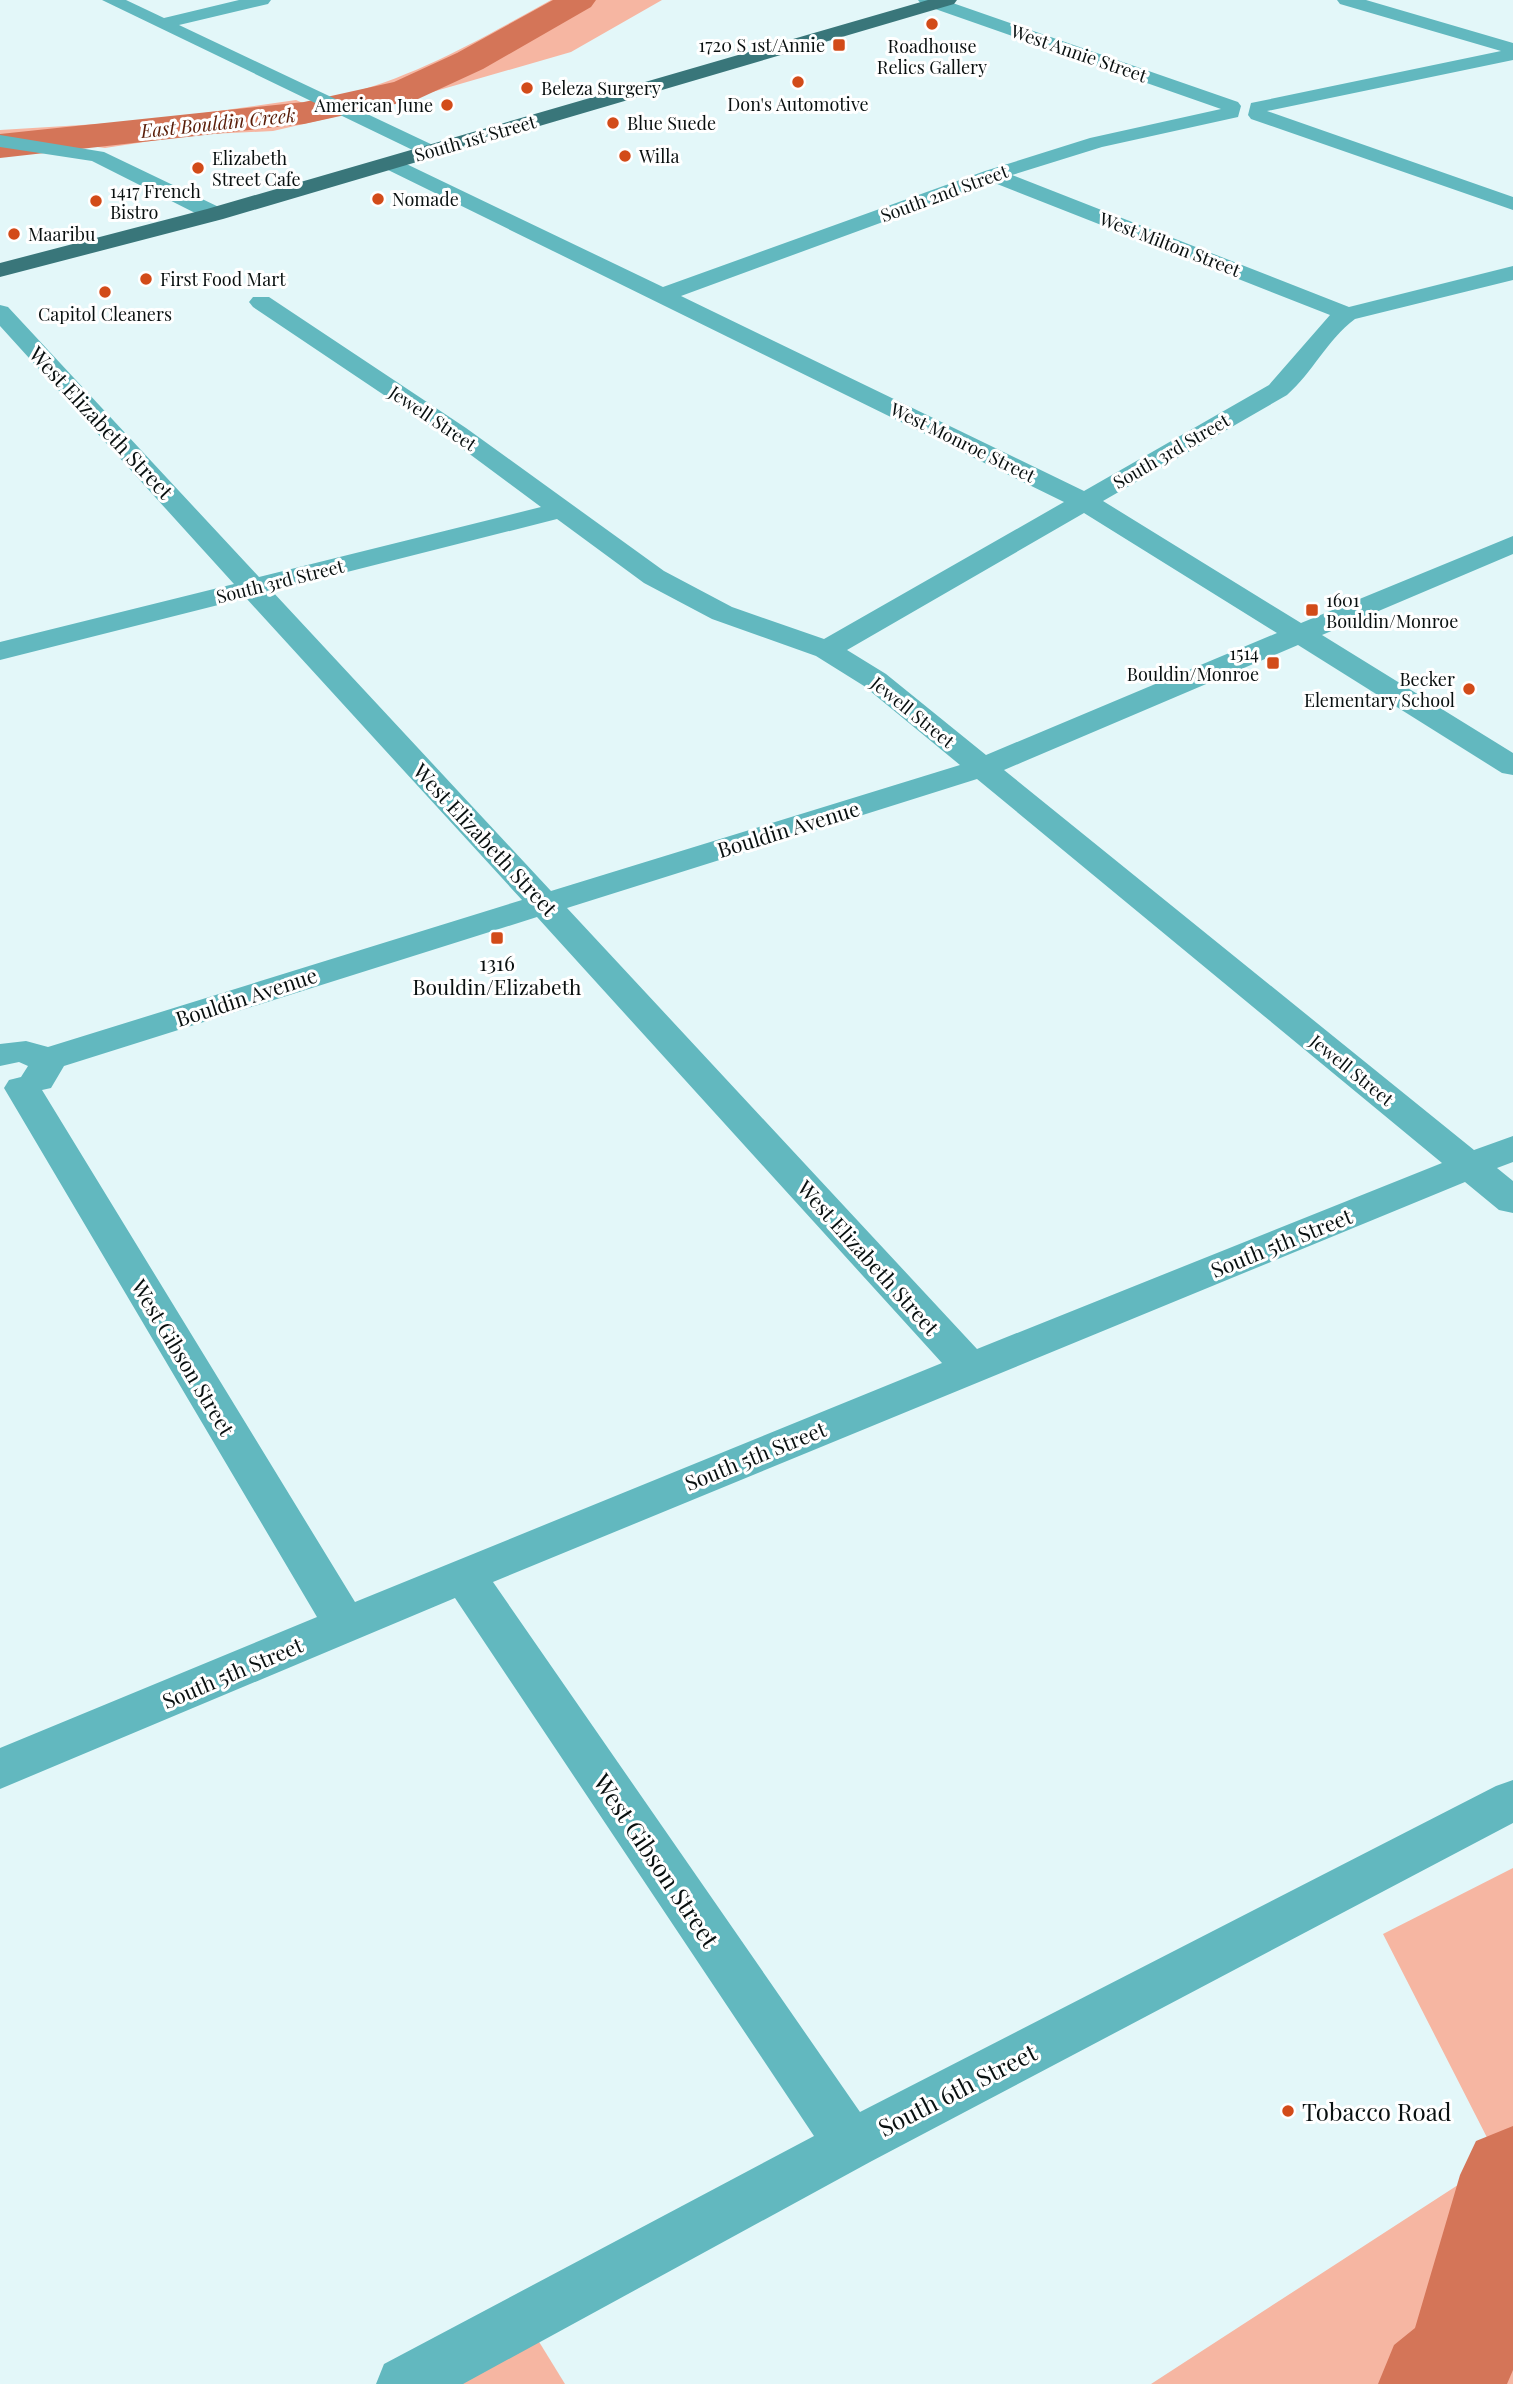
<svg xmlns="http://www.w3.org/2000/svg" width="1513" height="2384" viewBox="0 0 1513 2384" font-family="'Playfair Display',serif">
  <rect width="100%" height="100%" fill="#e3f7f9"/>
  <!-- green -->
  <g fill="#f6b6a2">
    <path d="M 551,0 L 662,0 L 571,52 L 370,110 L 339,96 C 416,77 482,38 551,0 Z"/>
    <path d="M 296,100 L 334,117 L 273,131 L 190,135 L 105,148 L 0,134 L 0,130 L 147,121 Z"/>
    <path d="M 1513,1868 L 1513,2384 L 1151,2384 L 1498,2159 L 1383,1934 Z"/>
    <path d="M 525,2319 L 565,2384 L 405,2384 Z"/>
  </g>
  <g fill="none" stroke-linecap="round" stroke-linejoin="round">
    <!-- river -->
    <g fill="#d47558" fill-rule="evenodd">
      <path d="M 553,0 L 596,0 L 591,7 L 483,69 L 418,99 L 304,124 L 0,158 L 0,134 L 304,102 L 394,82 L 457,53 Z"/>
      <path d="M 1513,2126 L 1513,2370 L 1507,2384 L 1378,2384 L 1394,2345 L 1415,2328 L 1460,2175 L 1476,2141 Z"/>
    </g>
    <!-- minor -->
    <g fill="#62b8bf" fill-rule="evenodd">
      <path d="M 102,0 L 126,0 L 164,18 L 239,0 L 271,0 L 268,4 L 179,25 L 437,147 L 440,151 L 430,157 L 423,155 Z"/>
      <path d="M 918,0 L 944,0 L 1238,102 L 1241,106 L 1238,117 L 1102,147 L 1012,175 L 1349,307 L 1513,266 L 1513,280 L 1355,319 C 1327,340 1313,372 1287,395 L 1103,501 L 1301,623 L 1513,536 L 1513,554 L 1322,635 L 1513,753 L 1513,775 L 1502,773 L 1298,645 L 1004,770 L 1474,1150 L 1513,1136 L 1513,1162 L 1497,1168 L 1513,1181 L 1513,1213 L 1499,1210 L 1465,1182 L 493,1582 L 860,2112 L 1496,1786 L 1513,1780 L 1513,1823 L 870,2162 L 463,2384 L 376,2384 L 384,2364 L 814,2136 L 455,1598 L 0,1789 L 0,1748 L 317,1617 L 4,1088 L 9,1080 L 21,1077 L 28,1066 L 19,1062 L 0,1066 L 0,1044 L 26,1041 L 48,1047 L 522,900 L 246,598 L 0,660 L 0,642 L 234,584 L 0,326 L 0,305 L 8,307 L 259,577 L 541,507 L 448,438 L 253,307 L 249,302 L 253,297 L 269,297 L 466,428 L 664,571 L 732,607 L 824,639 L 1064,502 L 382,167 L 379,163 L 389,157 L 396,159 L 663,287 L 985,171 L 1090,138 L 1221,109 L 921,4 ZM 992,182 L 1330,315 L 1269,385 L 1084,491 L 681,296 ZM 1084,513 L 1277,633 L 986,755 L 886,674 L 847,650 ZM 557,519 L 644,583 L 712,619 L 816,656 L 864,686 L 960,765 L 551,891 L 272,591 ZM 977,779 L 1442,1163 L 977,1349 L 567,908 ZM 537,917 L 942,1363 L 355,1602 L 42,1090 L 51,1088 L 64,1066 Z"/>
      <path d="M 1337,0 L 1366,0 L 1513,43 L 1513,60 L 1267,111 L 1513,197 L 1513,210 L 1251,119 L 1248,115 L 1251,103 L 1501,51 L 1340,4 Z"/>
      <path d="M 0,135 L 104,152 L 223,209 L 226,214 L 215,221 L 207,219 L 92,161 L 0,147 Z"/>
    </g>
    <!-- major -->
    <path fill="#39767a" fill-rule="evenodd" d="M 928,0 L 957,0 L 954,4 L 223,219 L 0,277 L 0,263 L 207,209 Z"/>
  </g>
  <!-- markers -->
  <g fill="#d24b19" stroke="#fff" stroke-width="2.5">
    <circle cx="932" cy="24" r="7"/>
    <rect x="832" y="38" width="14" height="14" rx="3.5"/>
    <circle cx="798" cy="82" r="7"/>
    <circle cx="527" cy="88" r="7"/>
    <circle cx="447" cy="105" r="7"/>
    <circle cx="613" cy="123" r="7"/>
    <circle cx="625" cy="156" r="7"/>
    <circle cx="198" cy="168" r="7"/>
    <circle cx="378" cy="199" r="7"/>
    <circle cx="96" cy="201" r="7"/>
    <circle cx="14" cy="234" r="7"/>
    <circle cx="146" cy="279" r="7"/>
    <circle cx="105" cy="292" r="7"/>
    <rect x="1305" y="603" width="14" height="14" rx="3.5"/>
    <rect x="1266" y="656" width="14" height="14" rx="3.5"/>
    <circle cx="1469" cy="689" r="7"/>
    <rect x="490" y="931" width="14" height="14" rx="3.5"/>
    <circle cx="1288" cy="2111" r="7"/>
  </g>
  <g text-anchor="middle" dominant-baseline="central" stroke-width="6" stroke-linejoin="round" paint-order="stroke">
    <!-- far-poi labels -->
    <g font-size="18" fill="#091010" stroke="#fff" text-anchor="start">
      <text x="825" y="45" text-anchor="end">1720 S 1st/Annie</text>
      <text x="932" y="46" text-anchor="middle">Roadhouse<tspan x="932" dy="21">Relics Gallery</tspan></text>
      <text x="541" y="88">Beleza Surgery</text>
      <text x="798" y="104" text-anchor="middle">Don's Automotive</text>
      <text x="433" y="105" text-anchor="end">American June</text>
      <text x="627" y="123">Blue Suede</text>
      <text x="639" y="156">Willa</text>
      <text x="212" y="158">Elizabeth<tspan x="212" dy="21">Street Cafe</tspan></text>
      <text x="110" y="191">1417 French<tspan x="110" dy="21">Bistro</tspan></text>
      <text x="392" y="199">Nomade</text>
      <text x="28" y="234">Maaribu</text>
      <text x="160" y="279">First Food Mart</text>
      <text x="105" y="314" text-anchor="middle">Capitol Cleaners</text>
      <text x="1326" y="600">1601<tspan x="1326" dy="21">Bouldin/Monroe</tspan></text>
      <text x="1259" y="653" text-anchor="end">1514<tspan x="1259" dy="21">Bouldin/Monroe</tspan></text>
      <text x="1455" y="679" text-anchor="end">Becker<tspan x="1455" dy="21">Elementary School</tspan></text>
    </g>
    <!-- far-street labels -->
    <g font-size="18" fill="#091010" stroke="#fff">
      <text transform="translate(1079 53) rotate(19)">West Annie Street</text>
      <text transform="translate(475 138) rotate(-16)">South 1st Street</text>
      <text transform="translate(944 193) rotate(-20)">South 2nd Street</text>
      <text transform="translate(1170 244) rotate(21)">West Milton Street</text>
      <text transform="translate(433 418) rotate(34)">Jewell Street</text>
      <text transform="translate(963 442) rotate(26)">West Monroe Street</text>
      <text transform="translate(1171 451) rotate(-30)">South 3rd Street</text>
      <text transform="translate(280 581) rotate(-14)">South 3rd Street</text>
      <text transform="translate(913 712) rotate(39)">Jewell Street</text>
      <text transform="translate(1352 1070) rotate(39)">Jewell Street</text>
    </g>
    <!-- far-water labels -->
    <g font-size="19" font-style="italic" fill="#581c07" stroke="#fff">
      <text transform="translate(218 122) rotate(-6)">East Bouldin Creek</text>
    </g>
    <!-- street labels -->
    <g font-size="21" fill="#091010" stroke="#fff">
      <text transform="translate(102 422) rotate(47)">West Elizabeth Street</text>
      <text transform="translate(788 828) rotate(-17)">Bouldin Avenue</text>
      <text transform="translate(486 839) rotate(47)">West Elizabeth Street</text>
      <text transform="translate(246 996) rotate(-18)">Bouldin Avenue</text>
      <text transform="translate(1281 1242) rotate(-22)">South 5th Street</text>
      <text transform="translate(869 1257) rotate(48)">West Elizabeth Street</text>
      <text transform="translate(184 1357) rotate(59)">West Gibson Street</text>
      <text transform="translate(755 1455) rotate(-22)">South 5th Street</text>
      <text transform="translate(232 1672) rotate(-23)">South 5th Street</text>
    </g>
    <!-- poi labels -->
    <g font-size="21" fill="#091010" stroke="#fff">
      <text x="497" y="962">1316<tspan x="497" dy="24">Bouldin/Elizabeth</tspan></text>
    </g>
    <!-- near-street labels -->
    <g font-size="24" fill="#091010" stroke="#fff">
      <text transform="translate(657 1860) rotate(56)">West Gibson Street</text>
      <text transform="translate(957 2089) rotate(-27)">South 6th Street</text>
    </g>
    <!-- near-poi labels -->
    <g font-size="24" fill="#091010" stroke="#fff" text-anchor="start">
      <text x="1302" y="2111">Tobacco Road</text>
    </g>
  </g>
</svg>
